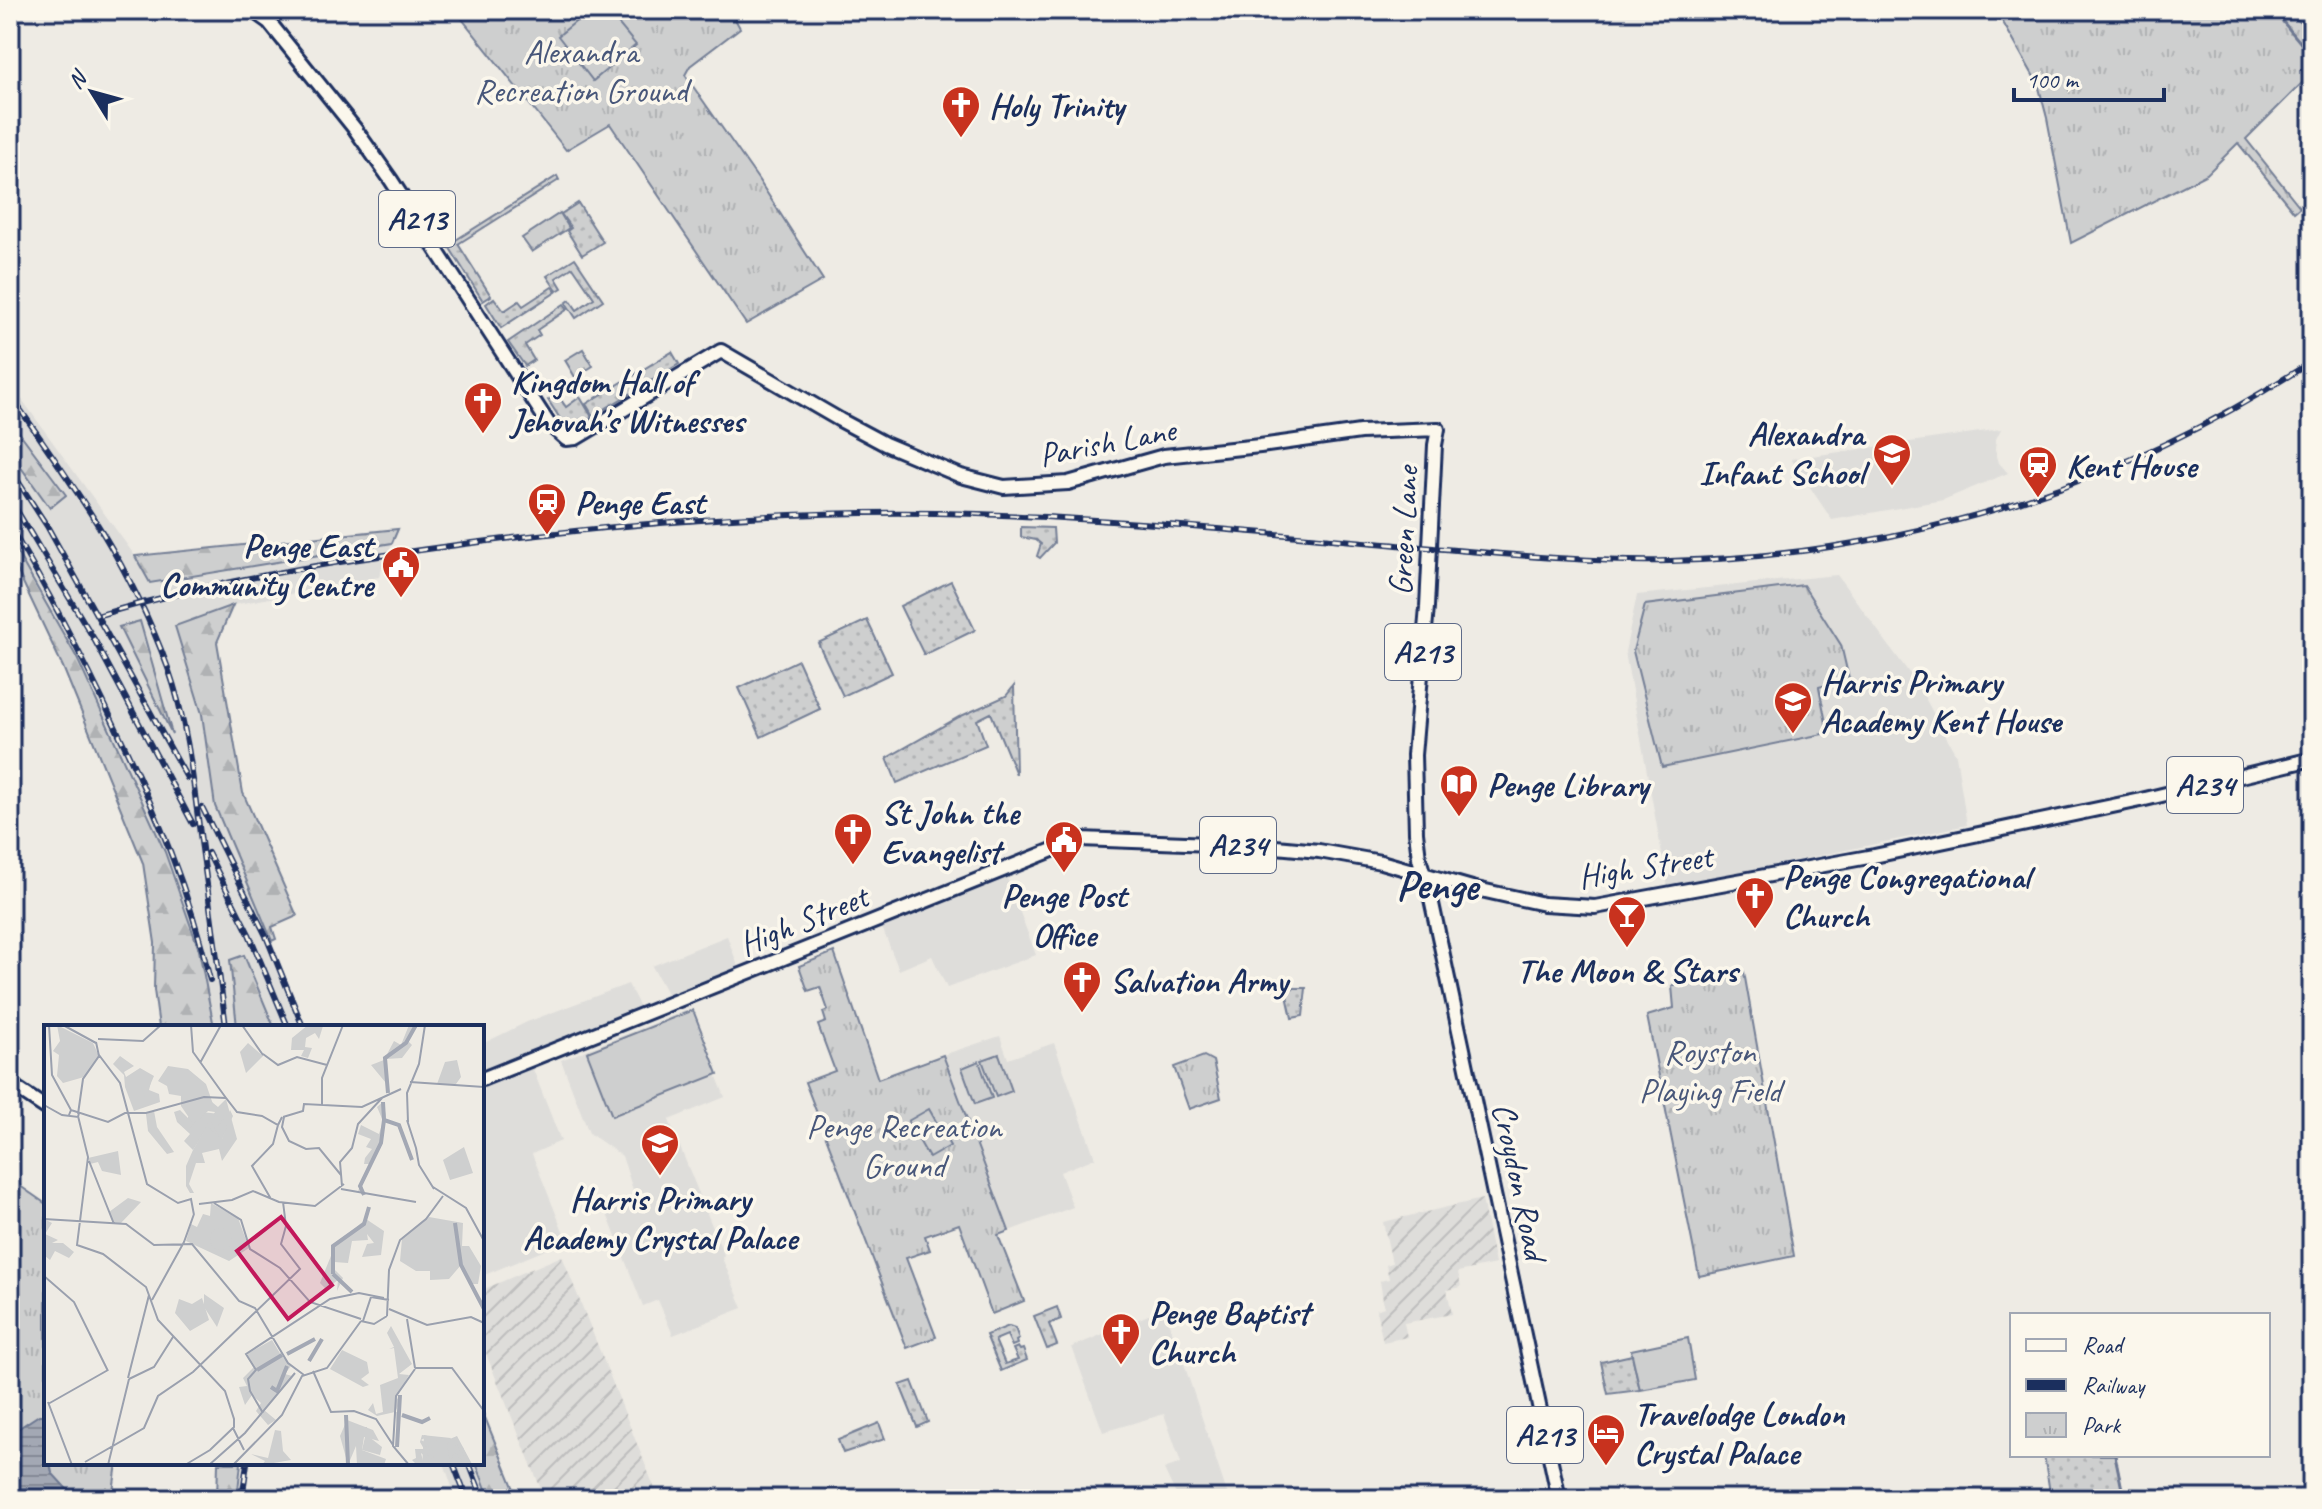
<svg xmlns="http://www.w3.org/2000/svg" width="2322" height="1509" viewBox="0 0 2322 1509" font-family="Caveat,sans-serif">
  <defs>
    <pattern id="industrial-furrows" width="10" height="10" patternUnits="userSpaceOnUse" patternTransform="scale(2)"><rect width="10" height="10" fill="#deddda"/><path d="M-1 1l2-2M0 10L10 0M9 11l2-2" fill="none" stroke="#bebebe"/></pattern>
    <pattern id="grass-dots" width="8" height="8" patternUnits="userSpaceOnUse" patternTransform="scale(2)"><rect width="8" height="8" fill="#cecfcf"/><path d="M2 2h.1M6 6h.1" fill="none" stroke="#b0b2b4" stroke-width="1.8" stroke-linecap="round"/></pattern>
    <pattern id="forest-firs" width="22" height="20" patternUnits="userSpaceOnUse" patternTransform="scale(2)"><rect width="22" height="20" fill="#cecfcf"/><path d="M5 1l3.5 6h-7zM16 11l3.5 6h-7z" fill="#b0b2b4"/></pattern>
    <pattern id="park-tufts" width="24" height="20" patternUnits="userSpaceOnUse" patternTransform="scale(2)"><rect width="24" height="20" fill="#cecfcf"/><path d="M3 7l-1-3M5 7V3M7 7l1-3M15 17l-1-3M17 17v-4M19 17l1-3" fill="none" stroke="#b0b2b4"/></pattern>
    <pattern id="water-rules" width="6" height="5" patternUnits="userSpaceOnUse" patternTransform="scale(2)"><rect width="6" height="5" fill="#a3a8b4"/><path d="M0 2.5h6" fill="none" stroke="#848996"/></pattern>
  </defs>
  <rect width="100%" height="100%" fill="#eeebe4"/>
  <filter id="ink" filterUnits="userSpaceOnUse"><feTurbulence type="fractalNoise" baseFrequency=".0125" numOctaves="2"/><feDisplacementMap in="SourceGraphic" scale="16" xChannelSelector="R" yChannelSelector="G"/><feConvolveMatrix kernelMatrix="1 2 1 2 8 2 1 2 1" color-interpolation-filters="sRGB"/></filter>
  <g filter="url(#ink)">
    <!-- built -->
    <g fill="#deddda">
      <path d="M 10,383 L 135,556 L 150,583 L 392,543 L 379,577 L 233,605 L 176,626 L 202,714 L 215,806 L 272,941 L 305,1027 L 274,1027 L 244,956 L 230,961 L 237,1027 L 214,1027 L 199,950 L 165,852 L 77,658 L 10,540 Z"/>
      <path d="M 2001,429 L 1996,439 L 1995,449 L 1999,463 L 2008,473 L 1943,500 L 1832,520 L 1791,459 Z"/>
      <path d="M 1837,575 L 1918,685 L 1956,755 L 1967,825 L 1668,887 L 1625,652 L 1637,595 Z"/>
      <path d="M 1004,870 L 1036,955 L 947,988 L 932,956 L 899,970 L 879,920 Z"/>
      <path d="M 727,936 L 739,969 L 669,997 L 652,966 Z"/>
      <path d="M 628,984 L 643,1013 L 527,1054 L 561,1141 L 532,1154 L 567,1241 L 482,1276 L 482,1044 L 527,1022 Z"/>
      <path d="M 690,1009 L 725,1097 L 669,1120 L 724,1255 L 722,1258 L 743,1308 L 673,1335 L 658,1300 L 643,1306 L 607,1214 L 637,1202 L 622,1156 L 589,1133 L 561,1060 Z"/>
      <path d="M 1000,1036 L 1008,1059 L 1054,1043 L 1095,1158 L 1060,1172 L 1073,1207 L 1009,1231 L 943,1055 Z"/>
      <path d="M 1163,1309 L 1179,1349 L 1229,1499 L 1178,1499 L 1164,1469 L 1181,1463 L 1164,1414 L 1103,1432 L 1072,1347 Z"/>
      <path d="M 444,1463 L 476,1463 L 490,1499 L 456,1499 Z"/>
    </g>
    <!-- industrial -->
    <g fill="url(#industrial-furrows)">
      <path d="M 1482,1199 L 1495,1264 L 1458,1272 L 1461,1287 L 1447,1290 L 1452,1314 L 1404,1323 L 1407,1337 L 1383,1342 L 1376,1310 L 1384,1307 L 1380,1281 L 1389,1279 L 1386,1265 L 1392,1263 L 1383,1222 Z"/>
      <path d="M 562,1256 L 659,1499 L 545,1499 L 482,1344 L 482,1290 Z"/>
    </g>
    <!-- grass -->
    <g fill="url(#grass-dots)" stroke="#747f96" stroke-width="2">
      <path d="M 557,176 L 559,180 L 458,244 L 491,296 L 483,301 L 448,245 Z"/>
      <path d="M 578,203 L 603,242 L 582,255 L 567,231 L 571,228 L 561,214 Z"/>
      <path d="M 575,258 L 603,300 L 576,318 L 566,303 L 570,300 L 577,310 L 594,298 L 573,267 L 556,278 L 562,288 L 557,291 L 547,276 Z"/>
      <path d="M 552,287 L 556,292 L 501,328 L 486,304 L 494,298 L 504,311 L 519,301 L 523,306 Z"/>
      <path d="M 564,304 L 568,309 L 537,330 L 540,335 L 525,345 L 534,360 L 525,366 L 508,342 Z"/>
      <path d="M 672,352 L 679,364 L 593,416 L 586,404 Z"/>
      <path d="M 557,394 L 566,407 L 580,397 L 592,417 L 575,427 L 561,420 L 548,400 Z"/>
      <path d="M 1021,527 L 1053,528 L 1054,543 L 1040,558 L 1037,556 L 1041,544 L 1036,540 L 1021,537 Z"/>
      <path d="M 951,581 L 975,630 L 924,655 L 900,606 Z"/>
      <path d="M 867,620 L 892,673 L 843,696 L 818,643 Z"/>
      <path d="M 798,660 L 820,709 L 761,737 L 739,688 Z"/>
      <path d="M 1014,686 L 1016,774 L 991,713 L 977,720 L 986,745 L 897,783 L 887,758 L 959,717 L 1006,696 Z"/>
      <path d="M 1290,988 L 1306,988 L 1303,1016 L 1292,1018 L 1286,991 Z"/>
      <path d="M 1057,1307 L 1061,1319 L 1049,1324 L 1057,1345 L 1047,1349 L 1034,1316 Z"/>
      <path d="M 1009,1326 L 1015,1328 L 1019,1339 L 1016,1341 L 1017,1344 L 1012,1346 L 1007,1335 L 995,1340 L 1005,1364 L 1018,1360 L 1013,1349 L 1018,1347 L 1020,1350 L 1023,1349 L 1027,1360 L 1001,1371 L 986,1335 Z"/>
      <path d="M 1632,1355 L 1640,1390 L 1608,1394 L 1601,1362 Z"/>
      <path d="M 912,1381 L 928,1422 L 917,1427 L 900,1385 Z"/>
      <path d="M 879,1423 L 885,1439 L 843,1453 L 838,1440 Z"/>
      <path d="M 2044,1455 L 2115,1455 L 2124,1499 L 2051,1499 Z"/>
    </g>
    <!-- forest -->
    <g fill="url(#forest-firs)" stroke="#747f96" stroke-width="2">
      <path d="M 10,420 L 66,495 L 50,508 L 10,452 Z"/>
      <path d="M 398,529 L 392,543 L 150,583 L 135,556 Z"/>
      <path d="M 10,540 L 77,658 L 165,852 L 199,950 L 214,1027 L 159,1027 L 154,990 L 155,943 L 143,863 L 63,667 L 10,555 Z"/>
      <path d="M 233,605 L 217,642 L 243,793 L 297,916 L 272,927 L 276,939 L 272,941 L 215,806 L 202,714 L 175,626 Z"/>
      <path d="M 140,621 L 172,734 L 119,627 Z"/>
      <path d="M 244,955 L 274,1027 L 237,1027 L 230,960 Z"/>
      <path d="M 482,1410 L 518,1499 L 490,1499 L 476,1463 L 482,1463 Z"/>
      <path d="M 218,1463 L 241,1463 L 237,1499 L 217,1499 Z"/>
    </g>
    <!-- park -->
    <g fill="url(#park-tufts)" stroke="#747f96" stroke-width="2">
      <path d="M 455,10 L 730,10 L 740,28 L 690,66 L 685,75 L 758,179 L 823,280 L 746,324 L 610,124 L 566,150 Z"/>
      <path d="M 1996,10 L 2303,10 L 2295,18 L 2312,32 L 2312,73 L 2246,139 L 2300,207 L 2294,212 L 2238,143 L 2207,174 L 2071,243 L 2047,118 L 2038,84 Z"/>
      <path d="M 560,213 L 569,228 L 532,252 L 522,238 Z"/>
      <path d="M 583,349 L 593,366 L 575,377 L 565,360 Z"/>
      <path d="M 1803,585 L 1841,645 L 1849,679 L 1819,687 L 1828,733 L 1662,767 L 1633,651 L 1645,605 Z"/>
      <path d="M 834,952 L 878,1079 L 943,1055 L 1009,1231 L 998,1235 L 1024,1301 L 992,1314 L 959,1224 L 925,1236 L 930,1250 L 906,1258 L 936,1337 L 907,1348 L 805,1082 L 835,1071 L 818,1025 L 826,1022 L 823,1012 L 828,1010 L 820,987 L 808,991 L 799,966 Z"/>
      <path d="M 1744,972 L 1794,1256 L 1699,1276 L 1647,1016 L 1674,1008 L 1672,986 Z"/>
      <path d="M 1204,1056 L 1213,1061 L 1221,1098 L 1189,1109 L 1174,1067 Z"/>
      <path d="M 10,1179 L 46,1204 L 46,1463 L 117,1463 L 112,1499 L 10,1499 Z"/>
    </g>
    <!-- pitch -->
    <g fill="#cecfcf" stroke="#747f96" stroke-width="2">
      <path d="M 590,10 L 607,10 L 636,45 L 593,81 L 558,36 Z"/>
      <path d="M 693,1010 L 718,1074 L 612,1116 L 587,1052 Z"/>
      <path d="M 999,1054 L 1012,1091 L 996,1097 L 982,1060 Z"/>
      <path d="M 979,1061 L 992,1098 L 975,1104 L 962,1068 Z"/>
      <path d="M 929,1109 L 950,1146 L 929,1158 L 908,1121 Z"/>
      <path d="M 1688,1338 L 1695,1380 L 1640,1390 L 1631,1350 Z"/>
    </g>
    <!-- water -->
    <path fill="url(#water-rules)" stroke="#6d7892" stroke-width="2" d="M 39,1415 L 46,1415 L 46,1463 L 50,1463 L 52,1473 L 76,1499 L 10,1499 L 10,1434 Z"/>
    <g fill="none" stroke-linecap="round" stroke-linejoin="round">
      <!-- stream -->
      <g stroke="#6d7892" stroke-width="3">
        <path d="M 2273,10 L 2305,48"/>
        <path d="M 2115,1455 L 2124,1499"/>
      </g>
      <defs>
        <g id="primary">
          <path d="M 252,10 L 269,22 L 355,129 L 391,180 L 548,423 L 566,439 L 576,438 L 721,351 L 840,420 L 885,444 L 961,476 L 1004,487 L 1068,483 L 1164,456 L 1260,446 L 1360,432 L 1438,429 L 1435,445 L 1427,607 L 1414,755 L 1416,832 L 1419,858 L 1431,899 L 1559,1499"/>
          <path d="M 482,1079 L 1080,839 L 1265,846 L 1319,851 L 1381,862 L 1472,888 L 1544,904 L 1595,907 L 1874,856 L 2141,800 L 2312,759"/>
          <path d="M 10,1084 L 46,1108"/>
        </g>
      </defs>
      <!-- primary casing -->
      <use href="#primary" stroke="#1b2f5e" stroke-width="18"/>
      <!-- primary -->
      <use href="#primary" stroke="#fbf7ec" stroke-width="12"/>
      <defs>
        <g id="rail">
          <path d="M 10,395 C 74,486 129,562 168,668 C 187,721 193,779 200,834 C 209,899 218,963 226,1027"/>
          <path d="M 10,469 L 47,526 L 187,778"/>
          <path d="M 10,499 L 94,639 L 193,824"/>
          <path d="M 10,527 C 49,592 84,660 116,728 C 155,809 190,892 210,980"/>
          <path d="M 100,615 C 216,580 337,561 457,545 C 629,522 804,508 978,514 C 1122,519 1266,533 1409,546 C 1496,553 1583,563 1670,561 C 1899,556 2121,487 2312,361"/>
          <path d="M 202,807 L 266,936 L 303,1027"/>
          <path d="M 208,853 L 249,934 L 288,1027"/>
          <path d="M 453,1463 L 467,1499"/>
          <path d="M 469,1463 L 483,1499"/>
          <path d="M 242,1499 L 247,1463"/>
        </g>
      </defs>
      <!-- rail casing -->
      <use href="#rail" stroke="#1b2f5e" stroke-width="6"/>
      <!-- rail -->
      <use href="#rail" stroke="#fbf7ec" stroke-width="3" stroke-dasharray="9" stroke-linecap="butt"/>
    </g>
  </g>
  <!-- icons -->
  <defs>
    <symbol id="church-pin" viewBox="-11 -11 22 30"><path d="M0 17L-7.5 6A9.5 9.5 0 1 1 7.5 6Z" fill="#c8321e" stroke="#fbf7ec"/><path d="M-1.2-6h2.4v3.5h3.3v2.4h-3.3V6h-2.4V-.1h-3.3v-2.4h3.3Z" fill="#fff"/></symbol>
    <symbol id="school-pin" viewBox="-11 -11 22 30"><path d="M0 17L-7.5 6A9.5 9.5 0 1 1 7.5 6Z" fill="#c8321e" stroke="#fbf7ec"/><path d="M0-5L7-2L0 1L-7-2ZM-4 1L0 2.5L4 1V4Q0 6-4 4Z" fill="#fff"/></symbol>
    <symbol id="station-pin" viewBox="-11 -11 22 30"><path d="M0 17L-7.5 6A9.5 9.5 0 1 1 7.5 6Z" fill="#c8321e" stroke="#fbf7ec"/><path d="M-3-6H3Q5-6 5-4V2Q5 4 3 4L4.5 6H3L1.5 4h-3L-3 6H-4.5L-3 4Q-5 4-5 2V-4Q-5-6-3-6ZM-3.5-4v3h7v-3ZM-3.5 1v1.5H-2V1ZM2 1v1.5H3.5V1Z" fill="#fff"/></symbol>
    <symbol id="civic-pin" viewBox="-11 -11 22 30"><path d="M0 17L-7.5 6A9.5 9.5 0 1 1 7.5 6Z" fill="#c8321e" stroke="#fbf7ec"/><path d="M-.6-6.5H3V-4.5H.6V-3L4-1V1h2V6H-6V1h2V-1L-.6-3ZM-1.2 2.5V6h2.4V2.5Z" fill="#fff"/></symbol>
    <symbol id="library-pin" viewBox="-11 -11 22 30"><path d="M0 17L-7.5 6A9.5 9.5 0 1 1 7.5 6Z" fill="#c8321e" stroke="#fbf7ec"/><path d="M-6-4Q-3-5.5-.7-3.5V5Q-3 3-6 4ZM6-4Q3-5.5 .7-3.5V5Q3 3 6 4Z" fill="#fff"/></symbol>
    <symbol id="bar-pin" viewBox="-11 -11 22 30"><path d="M0 17L-7.5 6A9.5 9.5 0 1 1 7.5 6Z" fill="#c8321e" stroke="#fbf7ec"/><path d="M-6-5H6L.8 .8V4.5H3.5V6h-7V4.5H-.8V.8Z" fill="#fff"/></symbol>
    <symbol id="hotel-pin" viewBox="-11 -11 22 30"><path d="M0 17L-7.5 6A9.5 9.5 0 1 1 7.5 6Z" fill="#c8321e" stroke="#fbf7ec"/><path d="M-6-4.5h1.5V1H6V5H4.5V3h-9V5H-6ZM-4 0a1.8 1.8 0 1 1 3.6 0ZM.5 0V-2.5h3Q6-2.5 6 0Z" fill="#fff"/></symbol>
  </defs>
  <g fill-rule="evenodd">
    <use href="#church-pin" x="939" y="83" width="44" height="60"/>
    <use href="#church-pin" x="461" y="379" width="44" height="60"/>
    <use href="#school-pin" x="1870" y="431" width="44" height="60"/>
    <use href="#station-pin" x="2016" y="443" width="44" height="60"/>
    <use href="#station-pin" x="525" y="480" width="44" height="60"/>
    <use href="#civic-pin" x="379" y="543" width="44" height="60"/>
    <use href="#school-pin" x="1771" y="679" width="44" height="60"/>
    <use href="#library-pin" x="1437" y="762" width="44" height="60"/>
    <use href="#church-pin" x="831" y="810" width="44" height="60"/>
    <use href="#civic-pin" x="1042" y="818" width="44" height="60"/>
    <use href="#church-pin" x="1733" y="874" width="44" height="60"/>
    <use href="#bar-pin" x="1605" y="893" width="44" height="60"/>
    <use href="#church-pin" x="1060" y="958" width="44" height="60"/>
    <use href="#school-pin" x="638" y="1121" width="44" height="60"/>
    <use href="#church-pin" x="1099" y="1310" width="44" height="60"/>
    <use href="#hotel-pin" x="1584" y="1411" width="44" height="60"/>
  </g>
  <g text-anchor="middle" dominant-baseline="central" stroke-width="7" stroke-linejoin="round" paint-order="stroke">
    <!-- shield labels -->
    <g fill="#fbf7ec" stroke="#5e6b89" stroke-width="2">
      <rect x="379" y="191" width="76" height="56" rx="6"/>
      <rect x="1385" y="624" width="76" height="56" rx="6"/>
      <rect x="2167" y="757" width="76" height="56" rx="6"/>
      <rect x="1200" y="817" width="76" height="56" rx="6"/>
      <rect x="1507" y="1407" width="76" height="56" rx="6"/>
    </g>
    <g font-size="32" font-weight="bold" fill="#1b2f5e">
      <text x="417" y="219">A213</text>
      <text x="1423" y="652">A213</text>
      <text x="2205" y="785">A234</text>
      <text x="1238" y="845">A234</text>
      <text x="1545" y="1435">A213</text>
    </g>
    <!-- park labels -->
    <g font-size="34" fill="#48577a" stroke="#fbf7ec">
      <text x="581" y="51">Alexandra<tspan x="581" dy="39">Recreation Ground</tspan></text>
      <text x="1710" y="1051">Royston<tspan x="1710" dy="39">Playing Field</tspan></text>
      <text x="904" y="1126">Penge Recreation<tspan x="904" dy="39">Ground</tspan></text>
    </g>
    <!-- poi labels -->
    <g font-size="34" font-weight="bold" fill="#1b2f5e" stroke="#fbf7ec" text-anchor="start">
      <text x="989" y="105">Holy Trinity</text>
      <text x="511" y="381">Kingdom Hall of<tspan x="511" dy="39">Jehovah's Witnesses</tspan></text>
      <text x="1864" y="433" text-anchor="end">Alexandra<tspan x="1864" dy="39">Infant School</tspan></text>
      <text x="2066" y="465">Kent House</text>
      <text x="575" y="502">Penge East</text>
      <text x="373" y="545" text-anchor="end">Penge East<tspan x="373" dy="39">Community Centre</tspan></text>
      <text x="1821" y="681">Harris Primary<tspan x="1821" dy="39">Academy Kent House</tspan></text>
      <text x="1487" y="784">Penge Library</text>
      <text x="881" y="812">St John the<tspan x="881" dy="39">Evangelist</tspan></text>
      <text x="1783" y="876">Penge Congregational<tspan x="1783" dy="39">Church</tspan></text>
      <text x="1064" y="895" text-anchor="middle">Penge Post<tspan x="1064" dy="39">Office</tspan></text>
      <text x="1627" y="970" text-anchor="middle">The Moon &amp; Stars</text>
      <text x="1110" y="980">Salvation Army</text>
      <text x="660" y="1198" text-anchor="middle">Harris Primary<tspan x="660" dy="39">Academy Crystal Palace</tspan></text>
      <text x="1149" y="1312">Penge Baptist<tspan x="1149" dy="39">Church</tspan></text>
      <text x="1634" y="1413">Travelodge London<tspan x="1634" dy="39">Crystal Palace</tspan></text>
    </g>
    <!-- street labels -->
    <g font-size="34" fill="#1b2f5e" stroke="#fbf7ec">
      <text transform="translate(1107 442) rotate(-11)">Parish Lane</text>
      <text transform="translate(1403 531) rotate(-87)">Green Lane</text>
      <text transform="translate(1645 866) rotate(-9)">High Street</text>
      <text transform="translate(803 920) rotate(-22)">High Street</text>
      <text transform="translate(1520 1181) rotate(78)">Croydon Road</text>
    </g>
    <!-- district labels -->
    <g font-size="42" font-weight="bold" fill="#1b2f5e" stroke="#fbf7ec">
      <text x="1437" y="885">Penge</text>
    </g>
  </g>
  <!-- overview -->
  <g transform="translate(44 1025)">
    <rect width="440" height="440" fill="#eeebe4"/>
    <path d="M 136,85 L 148,97 L 158,87 L 184,90 L 186,85 L 189,91 L 175,121 L 162,116 L 163,103 L 149,125 L 140,116 L 146,109 L 133,97 L 130,87 ZM 160,269 L 180,283 L 173,302 L 160,282 ZM 298,325 L 323,337 L 325,348 L 317,354 L 325,360 L 319,362 L 286,344 ZM 305,402 L 323,402 L 324,411 L 338,422 L 336,430 L 318,425 L 321,412 L 313,411 L 314,421 L 303,415 ZM 380,410 L 401,416 L 413,411 L 428,439 L 378,440 Z" fill="#cecfcf"/>
    <path d="M 163,73 L 174,82 L 182,74 L 193,114 L 178,136 L 175,124 L 158,128 L 161,138 L 152,138 L 145,159 L 150,168 L 146,168 L 142,161 L 142,141 L 149,125 L 163,101 L 178,114 L 184,98 L 184,90 L 169,92 L 172,102 L 175,96 L 180,93 L 174,101 L 177,100 L 175,111 L 167,97 L 163,99 L 171,87 L 164,86 L 144,104 L 144,92 ZM 303,395 L 329,405 L 335,416 L 320,412 L 318,425 L 342,434 L 340,440 L 313,440 L 312,421 L 304,440 L 296,411 ZM 378,410 L 407,413 L 403,420 L 406,436 L 411,427 L 417,435 L 423,434 L 411,419 L 419,422 L 424,436 L 393,440 L 387,420 L 391,438 L 386,439 L 388,433 L 383,417 L 397,417 L 381,413 L 377,415 L 381,417 L 385,435 L 377,428 L 380,440 L 373,440 L 368,435 L 372,433 L 371,424 L 380,424 L 376,417 Z" fill="#cecfcf"/>
    <path d="M 264,0 L 279,1 L 275,14 L 271,8 L 262,13 L 261,22 L 268,23 L 264,33 L 257,31 L 260,25 L 247,25 L 248,13 ZM 204,18 L 219,31 L 202,48 L 196,27 ZM 74,126 L 77,150 L 58,146 L 54,137 L 46,139 L 44,133 ZM 228,315 L 237,330 L 212,343 L 203,329 Z" fill="#cecfcf"/>
    <path d="M 13,0 L 49,18 L 55,31 L 40,52 L 19,58 L 13,51 L 15,30 L 9,26 L 16,16 ZM 365,0 L 373,0 L 364,16 L 368,20 L 358,33 L 342,34 L 342,58 L 327,40 L 340,35 L 350,16 L 357,20 ZM 413,35 L 417,52 L 412,59 L 393,59 L 401,37 ZM 124,41 L 144,44 L 162,59 L 171,85 L 158,87 L 148,97 L 137,81 L 137,71 L 125,69 L 123,61 L 114,56 ZM 98,55 L 107,57 L 105,65 L 115,69 L 116,77 L 90,86 L 81,62 L 96,62 ZM 339,77 L 342,91 L 338,118 L 318,160 L 320,167 L 314,166 L 326,139 L 320,139 L 321,133 L 328,124 L 322,122 L 327,114 L 314,109 L 317,100 L 335,109 L 339,96 L 333,82 ZM 110,86 L 113,102 L 130,127 L 123,129 L 104,106 L 102,89 ZM 420,122 L 429,148 L 406,155 L 399,135 ZM 84,173 L 97,177 L 77,198 L 70,198 L 65,187 ZM 167,178 L 194,193 L 205,223 L 185,236 L 142,216 L 147,199 L 153,202 L 159,189 L 166,191 ZM 385,192 L 419,198 L 418,221 L 425,221 L 437,241 L 434,259 L 426,259 L 417,240 L 405,254 L 386,255 L 386,246 L 372,246 L 356,236 L 358,214 ZM 0,194 L 8,198 L 1,209 L 14,215 L 8,218 L 19,218 L 30,227 L 25,233 L 11,226 L 6,235 L 0,230 ZM 293,216 L 290,244 L 299,253 L 293,266 L 294,255 L 282,264 L 276,258 ZM 158,273 L 165,295 L 146,306 L 131,288 L 135,274 L 148,279 ZM 347,301 L 368,339 L 355,349 L 365,350 L 352,373 L 357,375 L 351,387 L 355,387 L 353,401 L 351,387 L 333,391 L 324,385 L 329,378 L 332,389 L 339,387 L 336,360 L 354,353 L 350,323 L 345,324 L 350,322 L 343,308 ZM 237,330 L 247,341 L 241,349 L 248,351 L 220,385 L 232,395 L 224,400 L 212,386 L 217,378 L 208,370 L 201,380 L 195,362 L 203,361 L 199,353 L 209,343 ZM 231,405 L 237,406 L 239,426 L 247,435 L 218,440 L 221,436 L 207,429 L 224,433 Z" fill="#cecfcf"/>
    <path d="M 76,31 L 90,41 L 80,47 L 82,52 L 96,43 L 110,51 L 101,72 L 97,62 L 81,62 L 80,50 L 69,39 ZM 322,194 L 340,206 L 337,230 L 318,232 L 323,219 L 330,218 L 323,209 L 324,215 L 308,216 L 304,238 L 290,237 L 290,221 ZM166 214a11 11 0 1 1 22 0a11 11 0 1 1-22 0Z" fill="#cecfcf"/>
    <path fill="none" stroke="#a3a8b4" stroke-width="4" d="M 344,68 L 341,33 L 362,18 L 372,0M 339,77 L 340,95 L 355,100 L 368,135M 320,170 L 316,161 L 337,118 L 340,95M 411,198 L 417,240 L 440,284M 289,249 L 308,267M 289,249 L 289,221 L 320,199 L 325,182M 243,329 L 271,314M 265,336 L 278,314M 213,345 L 238,330M 227,362 L 233,366 L 243,341M 302,390 L 304,440M 358,390 L 378,397 L 386,393M 353,422 L 356,370"/>
    <path fill="none" stroke="#9aa0ae" stroke-width="2" d="M 5,0 L 8,50 L 27,85M 19,0 L 52,18M 147,0 L 149,27 L 182,73M 198,0 L 219,30M 54,14 L 99,16 L 117,0M 219,29 L 234,40 L 253,32 L 283,40M 55,30 L 76,58 L 103,159 L 134,178 L 147,174 L 150,190M 156,38 L 177,0M 366,57 L 440,62M 0,80 L 18,90 L 34,92 L 35,88M 278,80 L 278,53 L 299,0M 34,89 L 39,54 L 55,31 L 52,17M 25,90 L 27,85 L 64,97 L 81,88 L 102,88 L 160,72 L 182,73 L 193,87 L 218,91 L 234,100 L 238,92M 34,91 L 44,132 L 33,220 L 59,229 L 102,262 L 114,295 L 181,366 L 190,394 L 190,402 L 166,425 L 141,440M 239,92 L 259,86 L 260,79 L 318,82 L 357,64M 240,92 L 238,102 L 245,116 L 262,124 L 275,123 L 297,150M 363,95 L 372,123M 364,97 L 363,68 L 375,39 L 381,0M 372,123 L 375,140 L 390,164M 45,136 L 70,199M 298,161 L 296,137 L 308,123 L 314,99 L 338,73M 389,162 L 422,183 L 440,216M 297,164 L 372,177M 227,174 L 208,141 L 229,119 L 234,100M 170,178 L 197,195 L 206,224 L 236,243 L 266,277 L 317,294M 155,179 L 188,175 L 209,166 L 235,177 L 271,181 L 300,159M 0,194 L 82,199 L 110,220 L 148,219 L 195,276 L 211,283 L 244,338 L 260,350M 140,217 L 150,189M 0,251 L 30,277 L 64,346M 108,275 L 140,217M 345,284 L 383,300 L 427,292 L 440,298M 343,291 L 345,245 L 356,215 L 382,194 L 399,171M 363,294 L 371,343M 317,296 L 330,299 L 343,291M 319,296 L 327,272 L 345,275M 371,343 L 408,343 L 440,386M 269,346 L 287,387 L 310,386 L 332,394 L 349,420M 84,353 L 105,270M 85,354 L 110,342 L 129,312M 4,377 L 28,440M 4,379 L 64,345M 219,388 L 206,366 L 204,354 L 212,345 L 202,329 L 286,274 L 315,268 L 340,273M 189,403 L 200,425M 41,437 L 100,403 L 114,371 L 149,347 L 256,244 L 237,219 L 242,201 L 239,177M 64,440 L 85,354M 165,440 L 201,408 L 251,348M 189,440 L 238,390 L 258,351 L 283,343 L 317,296M 365,440 L 349,421 L 352,371 L 371,344"/>
    <path fill="#c2185b" fill-opacity="0.15" stroke="#c2185b" stroke-width="4" d="M 237,192 L 288,260 L 244,294 L 193,226 Z"/>
    <rect width="440" height="440" fill="none" stroke="#1b2f5e" stroke-width="4"/>
  </g>
  <!-- margin -->
  <rect width="2322" height="1509" fill="none" stroke="#fbf7ec" stroke-width="40"/>
  <rect x="20" y="20" width="2282" height="1469" fill="none" stroke="#1b2f5e" stroke-width="3" filter="url(#ink)"/>
  <!-- legend -->
  <rect x="2010" y="1313" width="260" height="144" fill="#fbf7ec" stroke="#a1a7b3" stroke-width="2"/>
  <rect x="2026" y="1339" width="40" height="12" fill="#fbf7ec" stroke="#a1a7b3" stroke-width="2"/>
  <text x="2082" y="1353" font-size="24" fill="#1b2f5e">Road</text>
  <rect x="2026" y="1379" width="40" height="12" fill="#1b2f5e" stroke="#a1a7b3" stroke-width="2"/>
  <text x="2082" y="1393" font-size="24" fill="#1b2f5e">Railway</text>
  <rect x="2026" y="1413" width="40" height="24" fill="url(#park-tufts)" stroke="#a1a7b3" stroke-width="2"/>
  <text x="2082" y="1433" font-size="24" fill="#1b2f5e">Park</text>
  <!-- north arrow -->
  <g transform="translate(92 92) rotate(307)" stroke="#fbf7ec" stroke-width="6" paint-order="stroke">
  <path d="M0-6L14 30L0 20L-14 30Z" fill="#1b2f5e"/>
  <text y="-12" font-size="22" font-weight="bold" text-anchor="middle" fill="#1b2f5e">N</text>
  </g>
  <!-- scale -->
  <path d="M2014 88v12h150v-12" fill="none" stroke="#1b2f5e" stroke-width="4"/>
  <text x="2026" y="88" font-size="24" fill="#1b2f5e" stroke="#fbf7ec" stroke-width="6" paint-order="stroke">100 m</text>
</svg>
